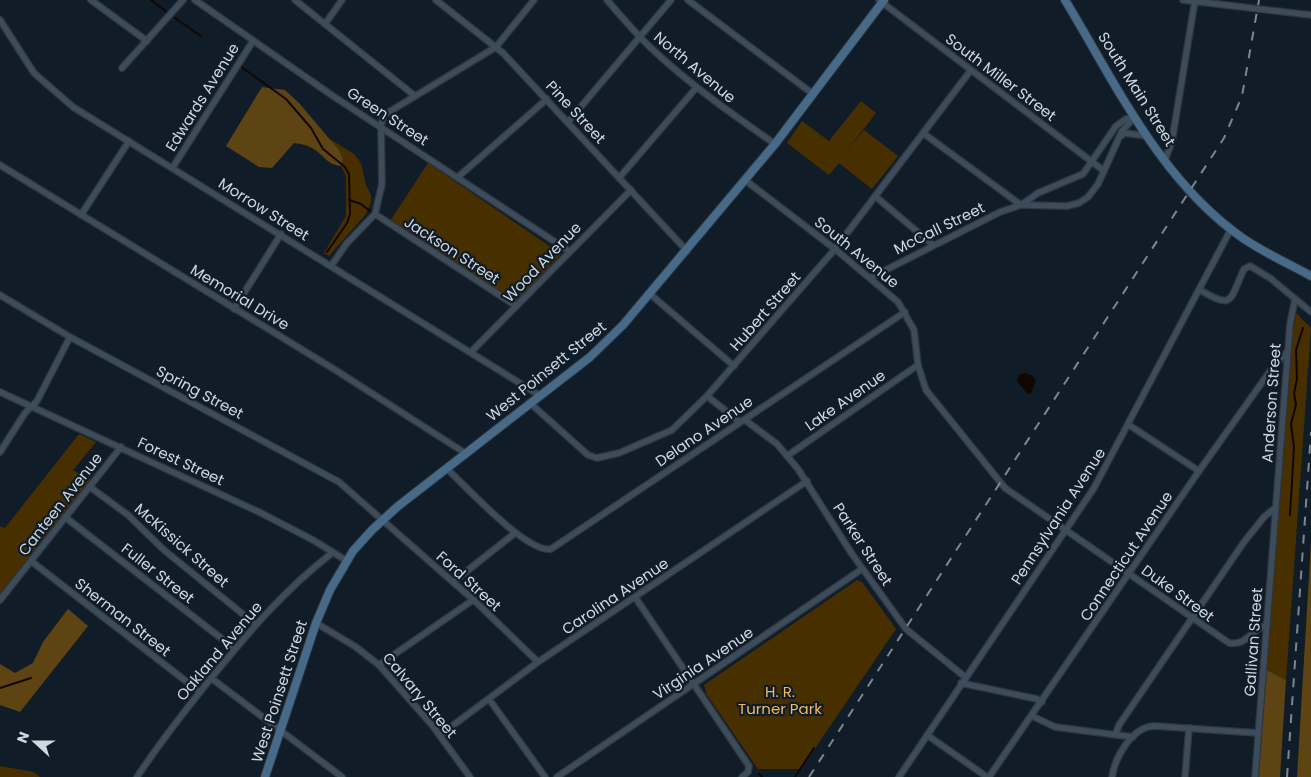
<svg xmlns="http://www.w3.org/2000/svg" width="1311" height="777" viewBox="0 0 1311 777" font-family="Poppins,sans-serif">
  <rect width="100%" height="100%" fill="#101d29"/>
  <!-- green -->
  <g fill="#482f00">
    <path d="M 861,101 L 876,113 L 845,153 L 864,130 L 898,156 L 872,189 L 839,163 L 829,175 L 787,143 L 802,121 L 829,141 Z"/>
    <path d="M 330,139 L 354,154 L 361,163 L 366,185 L 371,195 L 371,202 L 366,214 L 329,256 L 324,253 L 346,216 L 346,176 L 341,166 L 343,159 Z"/>
    <path d="M 428,163 L 561,254 L 516,303 L 390,221 Z"/>
    <path d="M 1296,313 L 1311,328 L 1286,680 L 1265,669 L 1289,358 Z"/>
    <path d="M 79,434 L 96,442 L 73,470 L 92,481 L 0,596 L 0,526 L 5,528 Z"/>
    <path d="M 857,580 L 862,582 L 896,629 L 801,769 L 758,769 L 707,695 L 704,685 Z"/>
    <path d="M 0,766 L 34,772 L 40,777 L 0,777 Z"/>
  </g>
  <!-- forest -->
  <g fill="#5e4313">
    <path d="M 262,87 L 285,90 L 299,103 L 338,149 L 343,159 L 341,166 C 321,164 324,146 294,143 L 272,168 L 259,167 L 226,146 Z"/>
    <path d="M 1311,542 L 1311,777 L 1297,777 Z"/>
    <path d="M 68,609 L 88,626 L 20,712 L 0,705 L 0,664 L 15,673 L 33,663 L 43,642 Z"/>
    <path d="M 1265,669 L 1286,680 L 1280,777 L 1257,777 Z"/>
  </g>
  <!-- water -->
  <path fill="#110600" d="M 1024,373 L 1031,375 L 1036,380 L 1031,394 L 1027,393 L 1017,381 L 1019,375 Z"/>
  <g fill="none" stroke-linecap="round" stroke-linejoin="round">
    <!-- stream -->
    <g stroke="#110600" stroke-width="2">
      <path d="M 151,0 L 167,12"/>
      <path d="M 175,18 L 201,36"/>
      <path d="M 240,66 L 286,99 L 311,128 L 323,149 L 345,167 L 349,174 L 350,214 L 347,223 L 327,252"/>
      <path d="M 349,200 L 361,204 L 370,211"/>
      <path d="M 1290,515 L 1294,447 L 1291,424 L 1296,405 L 1294,393 L 1297,379 L 1296,350 L 1303,328"/>
      <path d="M 0,688 L 31,678"/>
      <path d="M 759,774 L 762,777"/>
      <path d="M 795,777 L 814,748"/>
    </g>
    <defs>
      <g id="street">
        <path d="M 91,0 L 147,41"/>
        <path d="M 195,0 L 333,96 L 569,251"/>
        <path d="M 295,0 L 415,96"/>
        <path d="M 436,0 L 503,53 L 687,251"/>
        <path d="M 607,0 C 621,16 635,33 651,48 C 689,84 732,114 775,144"/>
        <path d="M 688,0 L 813,94"/>
        <path d="M 879,0 L 1104,171"/>
        <path d="M 1183,0 L 1311,15"/>
        <path d="M 0,20 L 34,73 L 73,107 L 539,395"/>
        <path d="M 325,24 L 342,0"/>
        <path d="M 122,68 L 183,0"/>
        <path d="M 568,122 L 671,0"/>
        <path d="M 923,133 L 1021,205 L 1067,206 L 1079,203 L 1088,197 L 1098,184 L 1122,131 L 1133,119"/>
        <path d="M 1121,136 L 1124,133 L 1147,136"/>
        <path d="M 1165,160 L 1172,141 L 1195,0"/>
        <path d="M 0,165 L 337,371 L 465,453"/>
        <path d="M 173,167 L 253,41"/>
        <path d="M 458,177 L 547,99"/>
        <path d="M 619,178 L 696,88"/>
        <path d="M 745,180 L 835,249 L 898,302 L 914,330 L 918,365 L 926,390 L 1005,488 L 1229,643 C 1247,646 1250,630 1267,625"/>
        <path d="M 875,196 L 933,245"/>
        <path d="M 375,214 L 516,306"/>
        <path d="M 81,215 L 129,141"/>
        <path d="M 331,266 L 347,243 L 375,214 L 382,184 L 381,125 L 384,115 L 496,47 L 534,0"/>
        <path d="M 870,278 L 1000,212 L 1021,205 L 1038,193 L 1083,174 L 1116,126 L 1126,119 L 1135,117"/>
        <path d="M 1200,290 C 1234,310 1229,301 1244,269 L 1250,266 L 1270,278 L 1311,312"/>
        <path d="M 650,294 L 734,366"/>
        <path d="M 0,295 L 70,337 L 339,482 L 478,604 L 538,662"/>
        <path d="M 234,309 L 281,234"/>
        <path d="M 471,352 L 631,190"/>
        <path d="M 0,392 L 261,513 L 313,540 L 347,561"/>
        <path d="M 707,396 L 740,422"/>
        <path d="M 530,403 L 588,455 L 597,458 L 619,453 L 672,430 L 707,396 L 835,249 L 971,70"/>
        <path d="M 745,420 L 777,444 L 798,469 L 852,554 L 906,629 L 965,677"/>
        <path d="M 1129,425 L 1199,471"/>
        <path d="M 0,452 L 25,413 L 37,401 L 70,337"/>
        <path d="M 787,456 L 918,365"/>
        <path d="M 446,468 C 466,486 526,553 551,549 L 905,312"/>
        <path d="M 90,487 L 128,515 L 164,550 L 255,624"/>
        <path d="M 65,517 L 235,649"/>
        <path d="M 31,561 L 200,692"/>
        <path d="M 453,582 L 515,533"/>
        <path d="M 635,597 L 749,766 L 748,772 L 742,777"/>
        <path d="M 0,600 L 121,447"/>
        <path d="M 316,623 L 356,647 L 379,665 L 432,725 L 470,777"/>
        <path d="M 379,665 L 473,600"/>
        <path d="M 211,678 L 342,777"/>
        <path d="M 961,683 L 1037,699 L 1042,702"/>
        <path d="M 489,699 L 545,777"/>
        <path d="M 1032,716 L 1055,727 L 1133,737"/>
        <path d="M 1116,733 L 1119,725 L 1244,542 L 1264,517 L 1275,508"/>
        <path d="M 440,735 L 538,662 L 807,481"/>
        <path d="M 927,735 L 987,777"/>
        <path d="M 137,777 C 159,744 183,713 208,682 C 246,635 284,590 332,553"/>
        <path d="M 557,777 L 862,569"/>
        <path d="M 899,777 L 1094,488 L 1231,229"/>
        <path d="M 989,777 L 1199,471 L 1273,367 L 1288,351"/>
        <path d="M 1112,777 C 1115,757 1132,727 1154,726 L 1258,733"/>
        <path d="M 1185,777 L 1189,728"/>
        <path d="M 1255,777 L 1290,324 L 1295,299"/>
      </g>
      <g id="secondary">
        <path d="M 1065,0 C 1116,84 1161,182 1244,239 C 1265,253 1289,264 1311,276"/>
        <path d="M 265,777 L 316,623 L 330,590 L 353,551 L 372,530 L 397,507 L 590,357 L 623,325 L 775,144 L 884,0"/>
      </g>
    </defs>
    <!-- street casing -->
    <use href="#street" stroke="#2e353f" stroke-width="8"/>
    <!-- secondary casing -->
    <use href="#secondary" stroke="#2e353f" stroke-width="10"/>
    <!-- street -->
    <use href="#street" stroke="#3d4c5a" stroke-width="5.5"/>
    <!-- secondary -->
    <use href="#secondary" stroke="#486a89" stroke-width="8"/>
    <!-- rail -->
    <g stroke="#7c8690" stroke-width="2" stroke-dasharray="9 9" stroke-linecap="butt">
      <path d="M 809,777 L 1224,138 L 1242,96 L 1259,0"/>
      <path d="M 1287,777 L 1311,432"/>
    </g>
  </g>
  <g text-anchor="middle" dominant-baseline="central" stroke-width="4.5" stroke-linejoin="round" paint-order="stroke">
    <!-- street labels -->
    <g font-size="15" fill="#cfd8e0" stroke="#101d29">
      <text transform="translate(695 67) rotate(40)">North Avenue</text>
      <text transform="translate(1001 77) rotate(37)">South Miller Street</text>
      <text transform="translate(1137 89) rotate(58)">South Main Street</text>
      <text transform="translate(202 97) rotate(-58)">Edwards Avenue</text>
      <text transform="translate(576 112) rotate(47)">Pine Street</text>
      <text transform="translate(388 116) rotate(33)">Green Street</text>
      <text transform="translate(264 209) rotate(32)">Morrow Street</text>
      <text transform="translate(939 228) rotate(-26)">McCall Street</text>
      <text transform="translate(452 250) rotate(33)">Jackson Street</text>
      <text transform="translate(857 252) rotate(39)">South Avenue</text>
      <text transform="translate(542 262) rotate(-46)">Wood Avenue</text>
      <text transform="translate(240 297) rotate(31)">Memorial Drive</text>
      <text transform="translate(765 311) rotate(-49)">Hubert Street</text>
      <text transform="translate(546 371) rotate(-39)">West Poinsett Street</text>
      <text transform="translate(200 392) rotate(28)">Spring Street</text>
      <text transform="translate(845 400) rotate(-35)">Lake Avenue</text>
      <text transform="translate(1271 403) rotate(-86)">Anderson Street</text>
      <text transform="translate(704 431) rotate(-34)">Delano Avenue</text>
      <text transform="translate(181 461) rotate(25)">Forest Street</text>
      <text transform="translate(60 504) rotate(-52)">Canteen Avenue</text>
      <text transform="translate(1058 516) rotate(-57)">Pennsylvania Avenue</text>
      <text transform="translate(863 544) rotate(57)">Parker Street</text>
      <text transform="translate(182 545) rotate(41)">McKissick Street</text>
      <text transform="translate(1126 556) rotate(-56)">Connecticut Avenue</text>
      <text transform="translate(158 573) rotate(38)">Fuller Street</text>
      <text transform="translate(469 581) rotate(42)">Ford Street</text>
      <text transform="translate(1178 593) rotate(36)">Duke Street</text>
      <text transform="translate(615 596) rotate(-34)">Carolina Avenue</text>
      <text transform="translate(123 617) rotate(38)">Sherman Street</text>
      <text transform="translate(1253 642) rotate(-86)">Gallivan Street</text>
      <text transform="translate(219 651) rotate(-50)">Oakland Avenue</text>
      <text transform="translate(703 663) rotate(-34)">Virginia Avenue</text>
      <text transform="translate(279 691) rotate(-72)">West Poinsett Street</text>
      <text transform="translate(420 695) rotate(50)">Calvary Street</text>
    </g>
    <!-- park labels -->
    <g font-size="15" fill="#efb963" stroke="#101d29">
      <text x="780" y="691">H. R.<tspan x="780" dy="17">Turner Park</tspan></text>
    </g>
  </g>
  <!-- north arrow -->
  <g transform="translate(35 742) rotate(291)" stroke="#101d29" stroke-width="4" paint-order="stroke">
  <path d="M0-4L9 19L0 12L-9 19Z" fill="#cfd8e0"/>
  <text y="-8" font-size="14" font-weight="bold" text-anchor="middle" fill="#cfd8e0">N</text>
  </g>
</svg>
